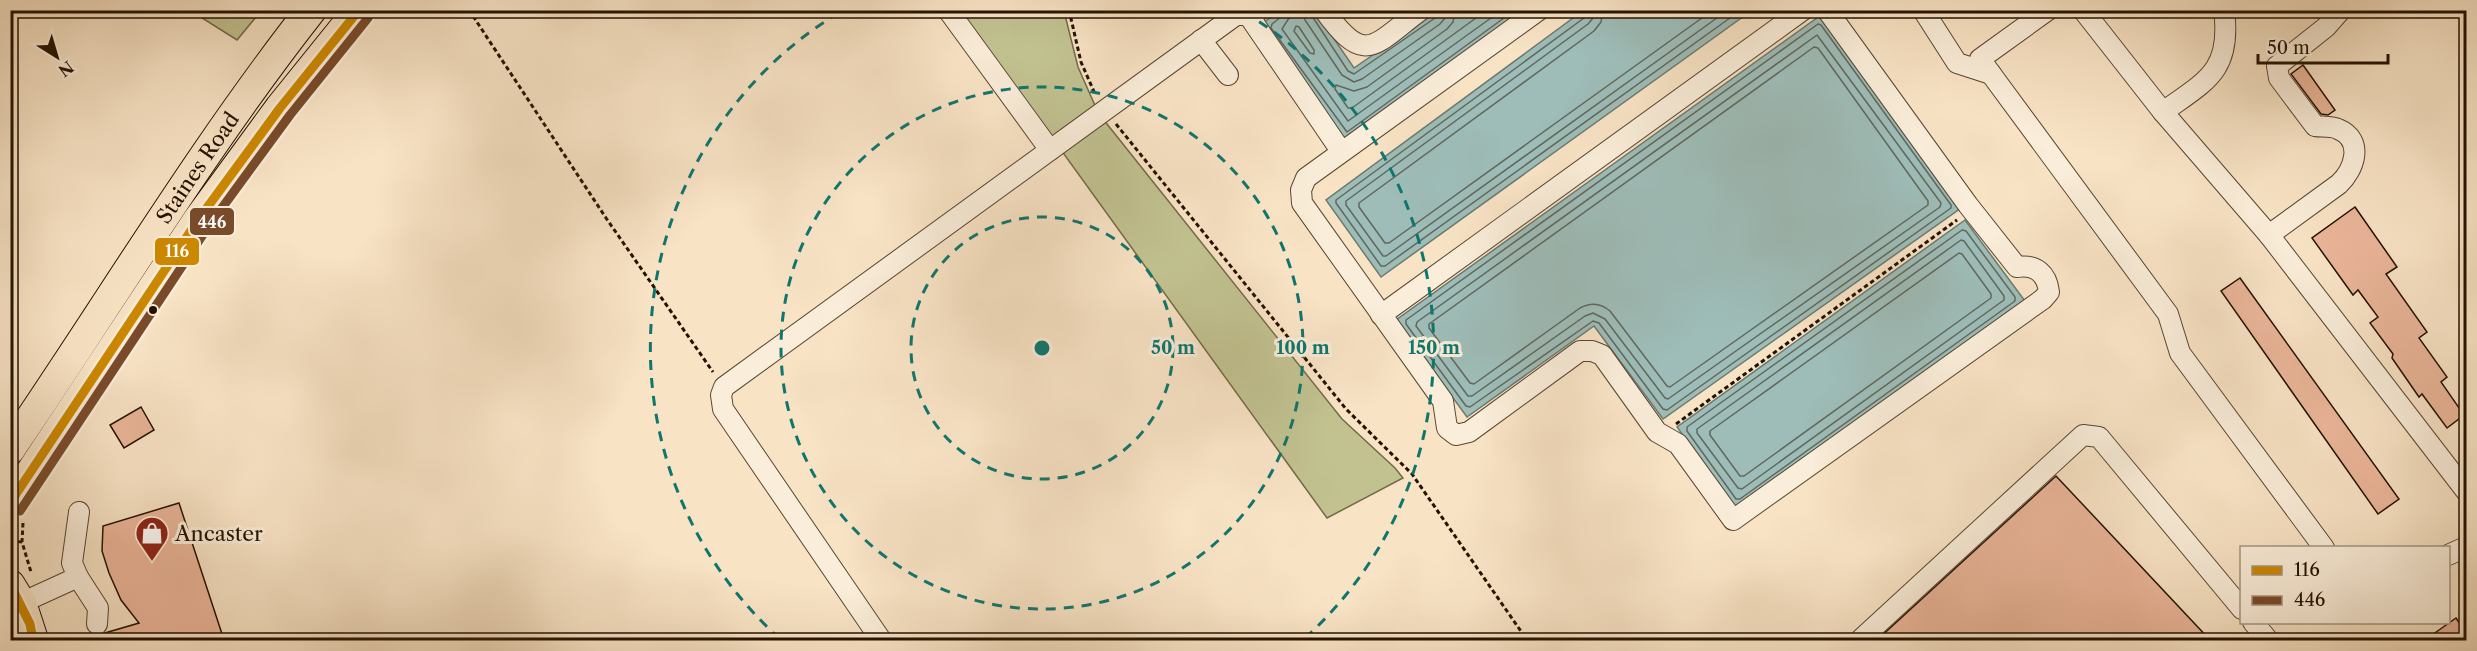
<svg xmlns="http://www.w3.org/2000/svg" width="2477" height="651" viewBox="0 0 2477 651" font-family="'Libre Caslon Text',serif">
  <rect width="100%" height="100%" fill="#f8e3c5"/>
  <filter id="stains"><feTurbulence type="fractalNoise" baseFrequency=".00333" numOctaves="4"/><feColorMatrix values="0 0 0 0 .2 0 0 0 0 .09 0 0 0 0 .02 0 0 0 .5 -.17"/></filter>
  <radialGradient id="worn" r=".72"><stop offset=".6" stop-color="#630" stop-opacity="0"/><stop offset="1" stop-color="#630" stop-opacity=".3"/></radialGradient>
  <!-- green -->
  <g fill="#c2c291" stroke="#726a48" stroke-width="1.5">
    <path d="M 191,11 L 261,11 L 237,40 Z"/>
    <path d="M 959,11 L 1064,11 L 1078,67 L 1097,110 L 1052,142 Z"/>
    <path d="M 1103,119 L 1342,419 L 1395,468 L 1403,478 L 1327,518 L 1061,150 Z"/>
  </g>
  <!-- water -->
  <g fill="#9ebdb9" stroke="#6d796f" stroke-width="1.5">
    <path d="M 1584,10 L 1751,11 L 1381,277 L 1326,200 Z"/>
    <path d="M 1280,11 L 1315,11 L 1354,68 L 1436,11 L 1525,11 L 1344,141 L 1261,24 Z"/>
    <path d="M 1821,15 L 1961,208 L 1663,419 L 1594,326 L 1467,417 L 1396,320 Z"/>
    <path d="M 1965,220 L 2025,301 L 1736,509 L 1677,427 Z"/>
  </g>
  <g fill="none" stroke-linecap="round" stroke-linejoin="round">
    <!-- shore -->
    <g stroke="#60685c" stroke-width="1.5">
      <path d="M 1283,10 L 1282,16 L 1272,24 L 1271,28 L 1347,132 L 1515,10"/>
      <path d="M 1291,10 L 1289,18 L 1282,29 L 1348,121 L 1502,10"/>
      <path d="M 1303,10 L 1305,20 L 1342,75 L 1354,82 L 1362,79 L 1440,24 L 1445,18 L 1446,10"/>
      <path d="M 1311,10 L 1312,16 L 1348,71 L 1354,74 L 1435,18 L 1438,10"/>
      <path d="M 1455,10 L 1453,22 L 1447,29 L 1367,87 L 1354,91 L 1336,85 L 1335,89 L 1348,108 L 1352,108 L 1487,10"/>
      <path d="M 1586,10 L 1584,18 L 1336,200 L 1336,203 L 1381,266 L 1385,266 L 1741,10"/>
      <path d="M 1594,10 L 1593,18 L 1588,24 L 1346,201 L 1346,205 L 1383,256 L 1386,256 L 1728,10"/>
      <path d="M 1603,10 L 1601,22 L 1594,31 L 1359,203 L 1359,207 L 1385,243 L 1389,243 L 1713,10"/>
      <path d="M 1818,24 L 1821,25 L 1951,205 L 1951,208 L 1667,410 L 1663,409 L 1599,323 L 1593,321 L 1470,407 L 1466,406 L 1406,324 L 1406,320 Z"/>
      <path d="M 1296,26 L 1299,27 L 1314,50 L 1314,54 L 1310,53 L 1294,31 Z"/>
      <path d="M 1817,35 L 1941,203 L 1940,207 L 1668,399 L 1665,398 L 1605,319 L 1593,313 L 1585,316 L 1472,396 L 1468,396 L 1416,326 L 1417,322 Z"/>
      <path d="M 1814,47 L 1818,48 L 1928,201 L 1928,205 L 1670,387 L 1667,386 L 1610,311 C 1601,303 1591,302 1580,308 L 1474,384 L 1470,383 L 1429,328 L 1429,324 Z"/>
      <path d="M 1962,230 L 1966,231 L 2015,297 L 2015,301 L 1740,499 L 1736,499 L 1687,431 L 1687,427 Z"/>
      <path d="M 1961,240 L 1964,241 L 2004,296 L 2004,300 L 1742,489 L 1738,488 L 1697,433 L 1697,429 Z"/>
      <path d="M 1959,253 L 1962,254 L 1991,294 L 1991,298 L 1744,476 L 1740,476 L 1710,435 L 1710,431 Z"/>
    </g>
  </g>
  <!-- building -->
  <g fill="#eab599" stroke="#231200" stroke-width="1.5">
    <path d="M 2303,65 L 2335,110 L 2328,115 L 2321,114 L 2291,74 Z"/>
    <path d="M 2355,207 L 2397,267 L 2386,274 L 2427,332 L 2419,338 L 2447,377 L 2441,382 L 2464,415 L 2447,428 L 2422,394 L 2419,397 L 2392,358 L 2393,354 L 2370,323 L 2378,317 L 2358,290 L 2353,295 L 2312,238 Z"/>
    <path d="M 2240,278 L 2399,499 L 2378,514 L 2221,291 Z"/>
    <path d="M 141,407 L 154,430 L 124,448 L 110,425 Z"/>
    <path d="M 2056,476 L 2210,640 L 1877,640 Z"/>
    <path d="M 179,503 L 224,640 L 92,640 L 91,637 L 139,623 L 121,600 L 109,573 L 102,551 L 103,526 Z"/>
    <path d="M 2456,618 L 2466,633 L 2466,640 L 2425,640 Z"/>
  </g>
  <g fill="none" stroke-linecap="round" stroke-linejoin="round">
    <defs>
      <g id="minor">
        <path d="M 948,10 L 1050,150"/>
        <path d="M 1324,10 C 1366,68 1373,45 1421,10"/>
        <path d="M 1539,10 L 1306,178 L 1301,190 L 1302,203 L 1443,401 L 1447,428 L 1456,435 L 1469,432 L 1580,351 L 1592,351 L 1602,355 L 1657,432 L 1678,444 L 1733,520 L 2043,299 L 2049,292 C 2047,274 2036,264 2017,267 L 1968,205 L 1827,10"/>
        <path d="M 1923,10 L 1957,63 L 1991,74"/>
        <path d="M 2048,10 L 1980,59 L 2168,314 L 2180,353 L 2324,548"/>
        <path d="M 2083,10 L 2163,112 L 2269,235 L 2466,491"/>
        <path d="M 1249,16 L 1341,151"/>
        <path d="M 1201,40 L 1228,75"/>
        <path d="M 2163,112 C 2206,81 2232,71 2224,10"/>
        <path d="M 2269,235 L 2339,184 C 2354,170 2365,140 2338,129 C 2332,126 2322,127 2315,126 L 2279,78 L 2277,66 L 2326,27 L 2341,10"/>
        <path d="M 1381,315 L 1803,10"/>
        <path d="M 2448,555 L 2466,547"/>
        <path d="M 78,577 L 72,563 L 79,512"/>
        <path d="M 21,603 L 78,577 L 98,608 L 97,624"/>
        <path d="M 2253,622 L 2268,640"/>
        <path d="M 881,640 L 723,409 L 721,395 L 724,387 L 1236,15 L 1252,15 L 1259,10"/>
        <path d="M 1860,640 L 2083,435 L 2099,437 L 2242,609"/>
      </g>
      <g id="highway">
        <path id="s1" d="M 10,449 C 110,303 201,150 311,10"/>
        <path d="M 10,504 L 198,220 L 280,108 L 359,10"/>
        <path d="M 10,585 L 21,603 L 33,640"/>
      </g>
    </defs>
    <!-- minor casing -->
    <use href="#minor" stroke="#584631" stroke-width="22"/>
    <!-- highway casing -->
    <use href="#highway" stroke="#231200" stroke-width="32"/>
    <!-- path -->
    <g stroke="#231200" stroke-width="3" stroke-dasharray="4.5 3" stroke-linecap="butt">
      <path d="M 469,10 L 606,218 L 713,372"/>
      <path d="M 1069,10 L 1081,62 L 1095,94"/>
      <path d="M 1116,124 L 1346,409 L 1412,474 L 1527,640"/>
      <path d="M 1676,424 L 1957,220"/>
      <path d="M 23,523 L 22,542 L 31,572"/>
      <path d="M 10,541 L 22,542"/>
    </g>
    <!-- minor -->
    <use href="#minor" stroke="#faedd9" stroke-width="20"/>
    <!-- highway -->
    <use href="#highway" stroke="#f8e3c5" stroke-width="30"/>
    <defs>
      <g id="bus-1">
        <path d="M 10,503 L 198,220 L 280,108 L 359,10"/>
        <path d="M 10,584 L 30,624 L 33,640"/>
      </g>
      <path id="bus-2" d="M 20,511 L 208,227 L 290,115 L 368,18"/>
    </defs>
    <!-- bus-1 casing -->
    <use href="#bus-1" stroke="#faedd9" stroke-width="14"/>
    <!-- bus-2 casing -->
    <use href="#bus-2" stroke="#faedd9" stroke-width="14"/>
    <!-- bus-1 -->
    <use href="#bus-1" stroke="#cd8800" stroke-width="9"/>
    <!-- bus-2 -->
    <use href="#bus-2" stroke="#7a4b2a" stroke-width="9"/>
  </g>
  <!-- distance rings -->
  <g fill="none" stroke="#0f766e" stroke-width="3" stroke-dasharray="10 8">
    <circle cx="1042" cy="348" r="131"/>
    <circle cx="1042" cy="348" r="261"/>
    <path d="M780 639A392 392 0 0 1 840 12M1244 12A392 392 0 0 1 1304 639"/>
  </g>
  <!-- icons -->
  <defs>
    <symbol id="shop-pin" viewBox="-11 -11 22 30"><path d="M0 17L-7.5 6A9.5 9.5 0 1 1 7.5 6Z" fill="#8f2418" stroke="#faedd9"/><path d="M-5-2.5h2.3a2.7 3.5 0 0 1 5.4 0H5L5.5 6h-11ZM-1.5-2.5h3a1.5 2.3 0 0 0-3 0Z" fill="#fff"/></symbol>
  </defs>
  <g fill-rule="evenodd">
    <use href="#shop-pin" x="133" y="514" width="38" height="52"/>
  </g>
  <!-- markers -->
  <circle fill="#231200" stroke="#faedd9" stroke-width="2" cx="153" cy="310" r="5"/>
  <g text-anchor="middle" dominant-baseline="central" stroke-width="6" stroke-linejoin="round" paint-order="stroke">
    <!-- street labels -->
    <g font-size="21" fill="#231200" stroke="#faedd9">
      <text stroke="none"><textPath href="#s1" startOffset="338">Staines Road</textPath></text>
    </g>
    <!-- poi labels -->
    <g font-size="21" fill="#231200" stroke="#faedd9" text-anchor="start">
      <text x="175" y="533">Ancaster</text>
    </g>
  </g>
  <circle cx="1042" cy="348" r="9" fill="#0f766e" stroke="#faedd9" stroke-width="3"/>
  <g font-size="18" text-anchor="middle" font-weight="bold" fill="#0f766e" stroke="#faedd9" stroke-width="6" stroke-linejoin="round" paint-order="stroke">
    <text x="1173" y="354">50 m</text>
    <text x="1303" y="354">100 m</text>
    <text x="1434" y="354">150 m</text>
  </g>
  <g stroke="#faedd9" stroke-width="2">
    <rect x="189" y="207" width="46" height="29" rx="6" fill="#7a4b2a"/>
    <rect x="154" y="237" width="46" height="29" rx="6" fill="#cd8800"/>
  </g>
  <g font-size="16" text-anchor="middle" font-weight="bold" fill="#fff">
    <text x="212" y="228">446</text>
    <text x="177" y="257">116</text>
  </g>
  <!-- margin -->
  <rect width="2477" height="651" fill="none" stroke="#f8e3c5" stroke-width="36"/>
  <rect x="12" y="12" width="2453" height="627" fill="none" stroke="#231200" stroke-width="3"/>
  <rect x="18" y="18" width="2441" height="615" fill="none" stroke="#231200" stroke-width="1.5"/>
  <!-- legend -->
  <rect x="2240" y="546" width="210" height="78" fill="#faedd9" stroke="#a49582" stroke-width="1.5"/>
  <rect x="2252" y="566" width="30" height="9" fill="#cd8800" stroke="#a49582" stroke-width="1.5"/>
  <text x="2294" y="576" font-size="18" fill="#231200">116</text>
  <rect x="2252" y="596" width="30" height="9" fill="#7a4b2a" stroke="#a49582" stroke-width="1.5"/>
  <text x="2294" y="606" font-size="18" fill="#231200">446</text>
  <!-- north arrow -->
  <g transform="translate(57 57) rotate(143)" stroke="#faedd9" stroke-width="4.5" paint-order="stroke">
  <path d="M0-4.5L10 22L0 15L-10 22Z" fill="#231200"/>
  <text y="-9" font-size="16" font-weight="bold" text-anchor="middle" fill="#231200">N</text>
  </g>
  <!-- scale -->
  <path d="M2258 54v9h130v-9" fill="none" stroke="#231200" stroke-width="3"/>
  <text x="2267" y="54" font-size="18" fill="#231200" stroke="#faedd9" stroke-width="4.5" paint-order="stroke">50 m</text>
  <rect width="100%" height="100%" filter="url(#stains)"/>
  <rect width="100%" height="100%" fill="url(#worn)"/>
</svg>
